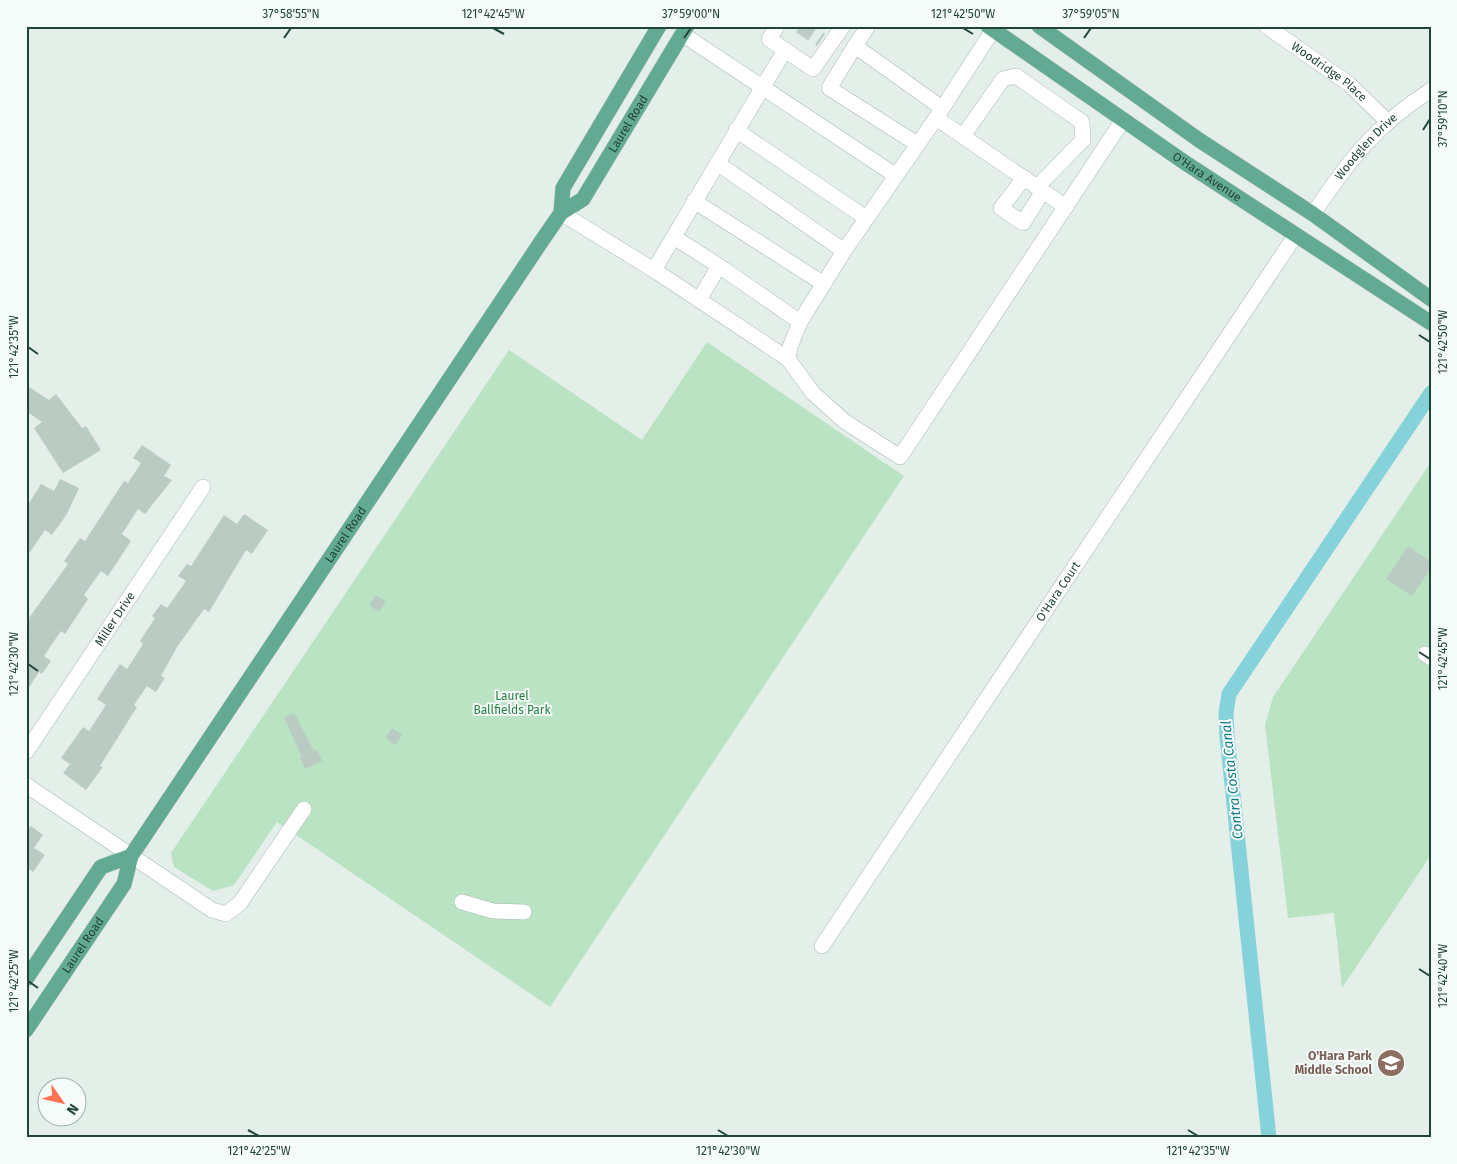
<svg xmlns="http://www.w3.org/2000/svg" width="1457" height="1164" viewBox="0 0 1457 1164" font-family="'Fira Sans',sans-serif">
  <rect width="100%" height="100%" fill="#e4efea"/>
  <!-- green -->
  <g fill="#bae3c3">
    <path d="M 707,342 L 904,476 L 550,1007 L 277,822 L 234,885 L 213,891 L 174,867 L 171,853 L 509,350 L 642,440 Z"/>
    <path d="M 1431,462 L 1431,855 L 1342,988 L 1334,913 L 1288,918 L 1265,725 L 1273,697 Z"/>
  </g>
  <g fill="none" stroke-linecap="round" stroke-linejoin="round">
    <!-- canal -->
    <path stroke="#86d2db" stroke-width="15" d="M 1269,1138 L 1227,737 L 1226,713 L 1229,694 L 1431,393"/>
  </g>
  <!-- building -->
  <g fill="#b9cbc2">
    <path d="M 26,385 L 49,400 L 56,394 L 82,428 L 86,426 L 101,450 L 63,473 L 34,428 L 42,422 L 26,411 Z"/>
    <path d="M 142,445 L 171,465 L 164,476 L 172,480 L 145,514 L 138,509 L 122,534 L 131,541 L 108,576 L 101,571 L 84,595 L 88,599 L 65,634 L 61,631 L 44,656 L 51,661 L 42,674 L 39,672 L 26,692 L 26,622 L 68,564 L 64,561 L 80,538 L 85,541 L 124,481 L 128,483 L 141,463 L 133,458 Z"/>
    <path d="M 60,479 L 79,488 L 67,514 L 52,535 L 45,530 L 26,558 L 26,508 L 41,484 L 54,491 Z"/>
    <path d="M 244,514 L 268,530 L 252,554 L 246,550 L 209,612 L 204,609 L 177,647 L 161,676 L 165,678 L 156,692 L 147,686 L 134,705 L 137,707 L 100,766 L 103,767 L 86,790 L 63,773 L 70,764 L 61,758 L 83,727 L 89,731 L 106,705 L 97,699 L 120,664 L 127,669 L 143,644 L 140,641 L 155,618 L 152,616 L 161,604 L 167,608 L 186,581 L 178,576 L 187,564 L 191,566 L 224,515 L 237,524 Z"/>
    <path d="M 1408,546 L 1431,562 L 1431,568 L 1412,596 L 1386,579 Z"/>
    <path d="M 376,595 L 386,602 L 379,612 L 369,605 Z"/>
    <path d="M 294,713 L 314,751 L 317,750 L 322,761 L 305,769 L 300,758 L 302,757 L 284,718 Z"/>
    <path d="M 392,728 L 402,735 L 395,745 L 385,738 Z"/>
    <path d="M 31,826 L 43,835 L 34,848 L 45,855 L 33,872 L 26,867 L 26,833 Z"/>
  </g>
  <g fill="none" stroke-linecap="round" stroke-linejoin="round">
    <!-- minor-tunnel -->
    <path stroke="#bdcdc6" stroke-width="15" stroke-dasharray="15 8" stroke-linecap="butt" d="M 800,26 L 821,40"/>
    <defs>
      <g id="minor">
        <path d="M 777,26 L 769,39 L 813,69 L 843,26"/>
        <path d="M 868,26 L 855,46 L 942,108"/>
        <path id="s1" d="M 1266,26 L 1349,84 L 1387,121"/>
        <path d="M 993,30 L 936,118 L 844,251 L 800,322 L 790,347 L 788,359 L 813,393 L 844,421 L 900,457 L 1123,120"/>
        <path d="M 682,34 L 895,175"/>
        <path d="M 855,46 L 829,88 L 917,144"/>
        <path d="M 785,50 L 654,270 L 788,359"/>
        <path d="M 936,118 L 1066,207"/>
        <path d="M 736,130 L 866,218"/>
        <path d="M 963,136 L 1003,79 L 1016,76 L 1082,122 L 1083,140 L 1037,187"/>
        <path d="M 717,163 L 844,251"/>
        <path d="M 1024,178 L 1001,208 L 1023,223 L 1043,191"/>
        <path d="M 694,201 L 824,284"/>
        <path d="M 561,213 L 657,272"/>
        <path id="s2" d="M 1313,214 C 1349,160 1376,125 1431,90"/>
        <path d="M 674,237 L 719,266 L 699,300"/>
        <path d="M 719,266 L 800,322"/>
        <path d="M 1425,654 L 1431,658"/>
        <path id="s3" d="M 26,752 L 203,487"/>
        <path d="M 26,785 L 212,910 L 226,914 L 240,903 L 304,809"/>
        <path d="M 462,902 L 493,911 L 524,912"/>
        <path id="s4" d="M 822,946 L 1295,236"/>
      </g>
      <g id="major">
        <path id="s5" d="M 988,26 L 1184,162 L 1431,323"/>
        <path d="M 1039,26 L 1199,140 L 1313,214 L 1431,299"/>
        <path d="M 561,213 L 563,188 L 659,26"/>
        <path d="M 26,979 L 101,867 L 131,856"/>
        <path id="s6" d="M 26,1030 L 124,884 L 131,856 L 543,239 L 561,213 L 583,199 L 687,26"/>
      </g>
    </defs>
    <!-- minor casing -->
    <use href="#minor" stroke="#a5b8b1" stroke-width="16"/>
    <!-- major casing -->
    <use href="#major" stroke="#c1cbc7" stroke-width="16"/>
    <!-- minor -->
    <use href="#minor" stroke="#fff" stroke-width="15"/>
    <!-- major -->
    <use href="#major" stroke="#63aa94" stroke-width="15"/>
  </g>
  <!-- ticks -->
  <path fill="none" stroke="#204438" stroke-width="2" d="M 493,28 L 504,34M 963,28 L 973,34M 284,38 L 291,28M 684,38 L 691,28M 1084,38 L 1091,28M 1423,130 L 1430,119M 1419,335 L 1430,342M 28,347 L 38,354M 1419,652 L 1430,659M 28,664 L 38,671M 1419,969 L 1430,976M 28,981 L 38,988M 248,1130 L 259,1136M 718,1130 L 728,1136M 1188,1130 L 1198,1136"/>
  <!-- icons -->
  <defs>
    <symbol id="school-disc" viewBox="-11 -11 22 22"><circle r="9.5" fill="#8d6e63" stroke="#f5fbf8"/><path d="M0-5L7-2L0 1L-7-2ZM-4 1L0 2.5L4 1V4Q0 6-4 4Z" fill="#fff"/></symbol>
  </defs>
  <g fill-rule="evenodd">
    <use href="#school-disc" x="1375" y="1047" width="32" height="32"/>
  </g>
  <g text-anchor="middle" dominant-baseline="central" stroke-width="4" stroke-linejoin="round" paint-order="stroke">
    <!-- street labels -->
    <g font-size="12" fill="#204438" stroke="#f5fbf8">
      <text stroke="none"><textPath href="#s1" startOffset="78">Woodridge Place</textPath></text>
      <text stroke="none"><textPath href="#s6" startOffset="1092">Laurel Road</textPath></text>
      <text stroke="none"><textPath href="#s2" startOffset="86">Woodglen Drive</textPath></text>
      <text stroke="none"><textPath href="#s5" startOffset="266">O'Hara Avenue</textPath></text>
      <text stroke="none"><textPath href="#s6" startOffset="591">Laurel Road</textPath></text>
      <text stroke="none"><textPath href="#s4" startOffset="426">O'Hara Court</textPath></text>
      <text stroke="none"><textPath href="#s3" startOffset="160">Miller Drive</textPath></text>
      <text stroke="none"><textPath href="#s6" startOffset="102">Laurel Road</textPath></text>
    </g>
    <!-- park labels -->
    <g font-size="12" fill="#258043" stroke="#f5fbf8">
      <text x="512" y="696">Laurel<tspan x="512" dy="14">Ballfields Park</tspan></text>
    </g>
    <!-- education labels -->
    <g font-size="12" font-weight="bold" fill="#785e54" stroke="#f5fbf8" text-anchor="end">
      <text x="1372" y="1056">O'Hara Park<tspan x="1372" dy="14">Middle School</tspan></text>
    </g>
    <!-- water labels -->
    <g font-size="14" font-style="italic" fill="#127b88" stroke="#f5fbf8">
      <text transform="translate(1232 780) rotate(-96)">Contra Costa Canal</text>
    </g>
  </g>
  <!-- border -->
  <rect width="1457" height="1164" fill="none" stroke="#f5fbf8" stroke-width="55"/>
  <!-- north arrow -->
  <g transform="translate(62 1102) rotate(124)"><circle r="24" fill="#f5fbf8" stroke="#a0b2ab"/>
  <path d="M0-4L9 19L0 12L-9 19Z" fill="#ff7352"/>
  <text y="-8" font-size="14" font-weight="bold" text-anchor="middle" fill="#204438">N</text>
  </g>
  <rect x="28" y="28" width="1402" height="1108" fill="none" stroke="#204438" stroke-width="2"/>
  <g font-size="12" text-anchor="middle" fill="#204438">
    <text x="291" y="18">37°58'55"N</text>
    <text x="493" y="18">121°42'45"W</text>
    <text x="691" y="18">37°59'00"N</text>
    <text x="963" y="18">121°42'50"W</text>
    <text x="1091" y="18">37°59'05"N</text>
    <text transform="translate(1443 119) rotate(-90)" y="4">37°59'10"N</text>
    <text transform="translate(1443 342) rotate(-90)" y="4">121°42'50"W</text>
    <text transform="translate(14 347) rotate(-90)" y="4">121°42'35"W</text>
    <text transform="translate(1443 659) rotate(-90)" y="4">121°42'45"W</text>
    <text transform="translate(14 664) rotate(-90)" y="4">121°42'30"W</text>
    <text transform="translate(1443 976) rotate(-90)" y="4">121°42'40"W</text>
    <text transform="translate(14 981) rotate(-90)" y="4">121°42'25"W</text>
    <text x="259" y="1155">121°42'25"W</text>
    <text x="728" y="1155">121°42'30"W</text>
    <text x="1198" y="1155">121°42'35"W</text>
  </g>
</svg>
